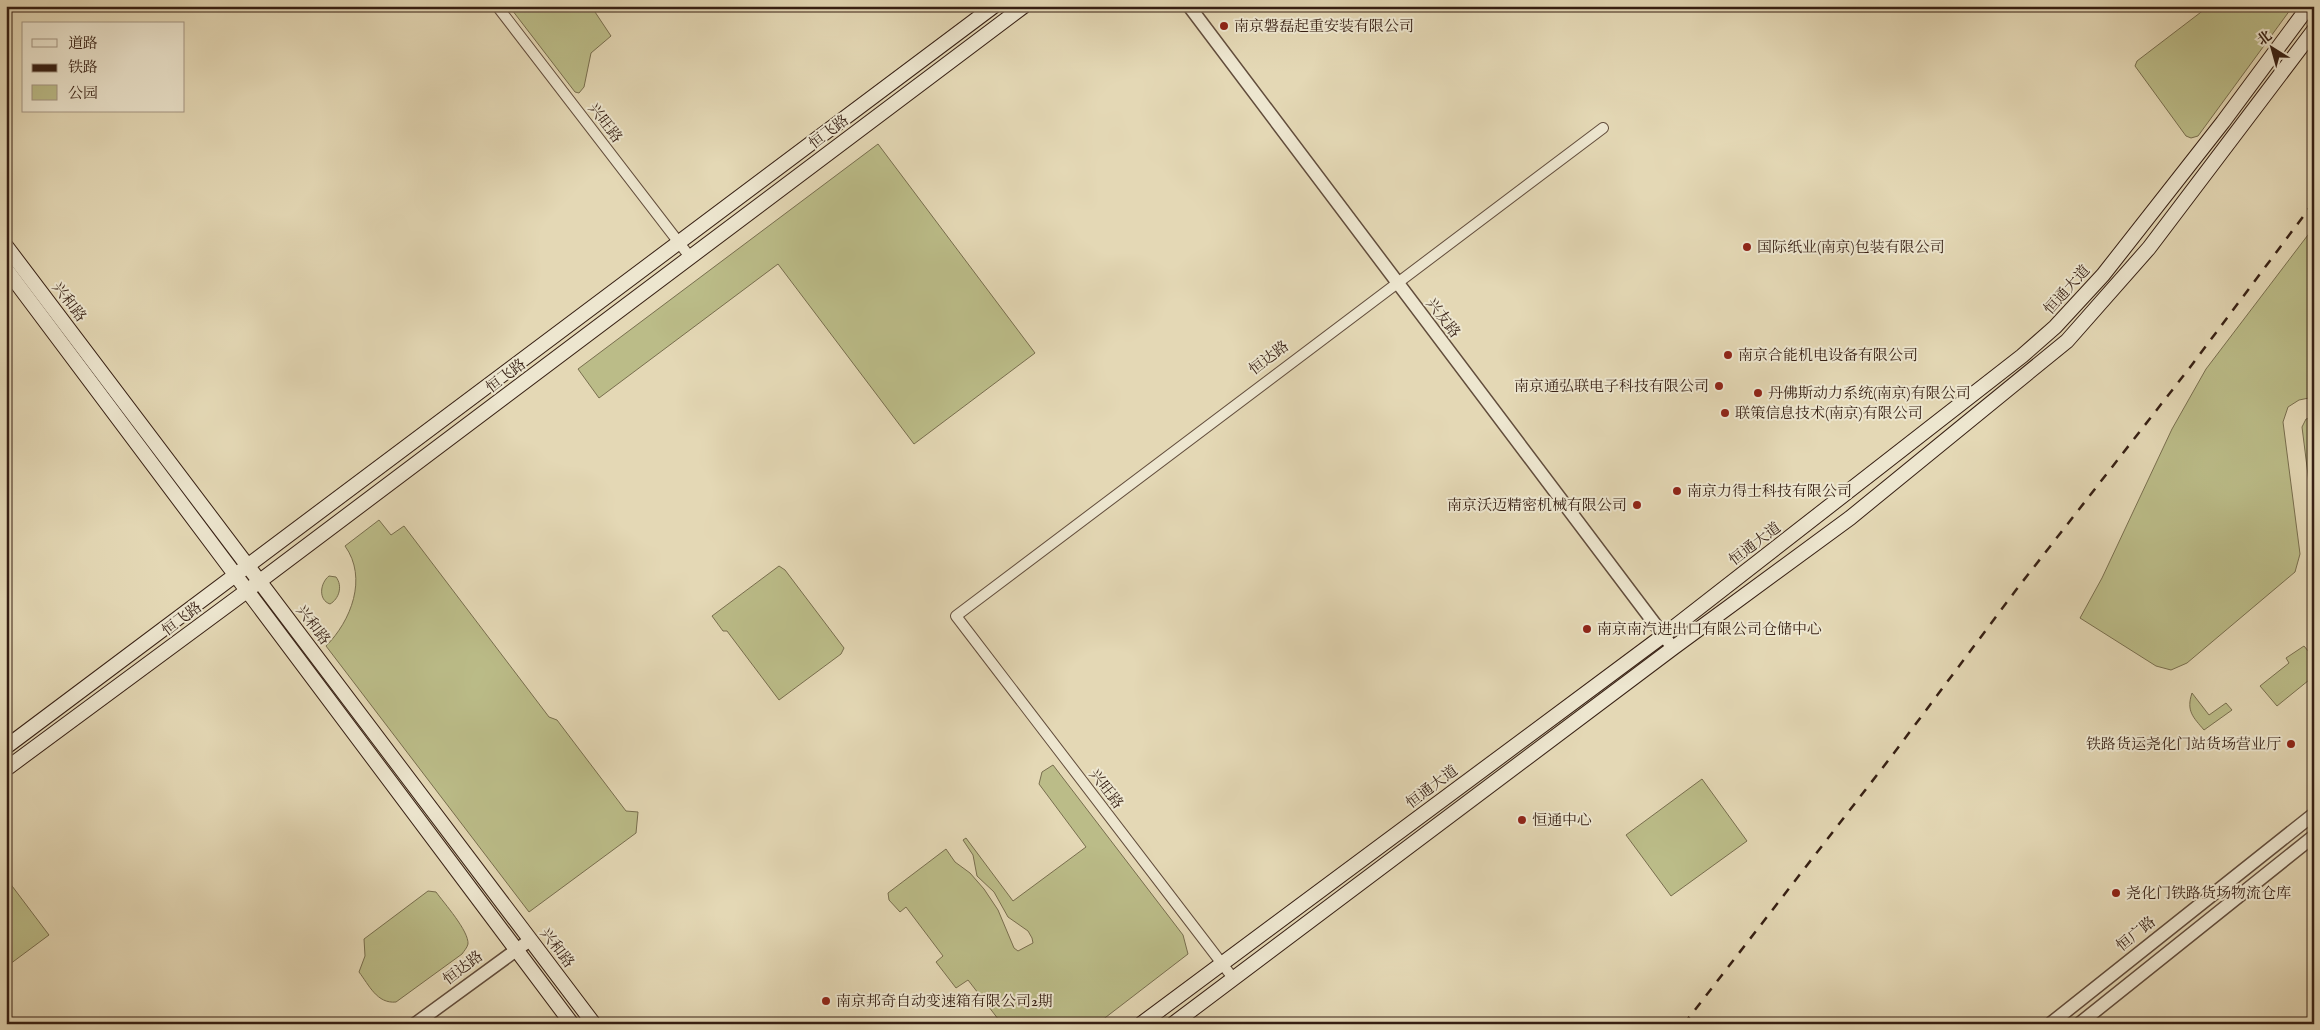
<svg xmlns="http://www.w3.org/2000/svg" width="2320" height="1030" viewBox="0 0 2320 1030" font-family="'IM FELL English','Noto Serif SC',serif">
  <rect width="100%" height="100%" fill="#e4d8b5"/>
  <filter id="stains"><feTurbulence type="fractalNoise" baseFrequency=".004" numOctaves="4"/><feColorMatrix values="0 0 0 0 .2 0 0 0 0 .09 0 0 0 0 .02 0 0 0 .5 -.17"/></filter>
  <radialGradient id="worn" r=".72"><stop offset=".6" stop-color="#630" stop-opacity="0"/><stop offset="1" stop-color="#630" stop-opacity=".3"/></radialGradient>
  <!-- green -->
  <g fill="#bbbc88" stroke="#786e4e">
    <path d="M 509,6 L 591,6 L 611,36 L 591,53 L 584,87 L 579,93 L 575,92 Z"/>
    <path d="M 2209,6 L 2293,6 L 2198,136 L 2191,138 L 2186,136 L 2135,66 L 2137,61 Z"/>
    <path d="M 878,144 L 1035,353 L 914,444 L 778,264 L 599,398 L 578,369 Z"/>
    <path d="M 2314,227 L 2314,397 L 2299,400 L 2288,407 L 2283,422 L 2300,554 L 2295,572 L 2187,663 L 2171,670 L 2156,666 L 2080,618 L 2102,578 L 2172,429 L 2206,369 Z"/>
    <path d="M 2314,417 L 2314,523 L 2302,427 L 2306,419 Z"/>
    <path d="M 379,520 L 391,535 L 404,526 L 549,717 L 557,720 L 626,811 L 638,812 L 636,833 L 529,912 L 326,646 C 351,621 368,578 345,546 Z"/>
    <path d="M 779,566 L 785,570 L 844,648 L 841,654 L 779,700 L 727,631 L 723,631 L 712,616 Z"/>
    <path d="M 329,576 L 336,577 C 343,586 339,599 330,604 C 318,600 320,583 329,576 Z"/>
    <path d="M 2304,646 L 2314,658 L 2314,676 L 2277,706 L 2260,686 L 2289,663 L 2286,658 Z"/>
    <path d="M 2192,693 L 2209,715 L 2226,703 L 2232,710 L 2204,730 C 2193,717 2186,711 2192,693 Z"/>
    <path d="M 1053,765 L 1183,935 L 1188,954 L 1097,1024 L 1002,1024 L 968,980 L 956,988 L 936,962 L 943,956 L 906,907 L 900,912 L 889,900 L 888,893 L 946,849 L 955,862 L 970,873 L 984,889 L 998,910 L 1014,948 L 1018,951 L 1033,943 L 1032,938 L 1028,931 L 1008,917 L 994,892 L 977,876 L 973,855 L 963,840 L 966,838 L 1013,901 L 1086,847 L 1039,784 L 1042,772 Z"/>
    <path d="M 1702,779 L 1747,841 L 1671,896 L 1626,835 Z"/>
    <path d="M 6,878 L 49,935 L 6,967 Z"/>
    <path d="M 428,891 L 436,892 C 444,903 469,931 468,944 C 467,948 464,951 462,954 L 396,1002 C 377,1004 369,985 359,972 L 365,956 L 364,939 Z"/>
  </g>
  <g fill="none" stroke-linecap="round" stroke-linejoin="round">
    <defs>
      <g id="minor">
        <path d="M 497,6 L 690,257"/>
        <path d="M 1233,978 L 956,616 L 1603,128"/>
      </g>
      <g id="tertiary">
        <path d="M 1189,6 L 1673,648"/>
        <path d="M 415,1024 L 530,940"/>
        <path d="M 2050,1024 L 2314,814"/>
        <path d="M 2079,1024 L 2314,836"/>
      </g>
      <g id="secondary">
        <path d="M 6,246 L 594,1024"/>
        <path d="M 6,269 L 572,1024"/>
        <path d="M 6,747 L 994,6"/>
        <path d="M 6,769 L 248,590 L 1024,6"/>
        <path d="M 1141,1024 L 1664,635 L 2022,356 L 2055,327 L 2103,275 L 2223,122 L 2309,6"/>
        <path d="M 1173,1024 L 1673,648 L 1850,518 L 2067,341 L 2149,248 L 2314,30"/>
      </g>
    </defs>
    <!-- minor casing -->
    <use href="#minor" stroke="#624d3c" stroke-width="12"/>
    <!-- tertiary casing -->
    <use href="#tertiary" stroke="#624d3c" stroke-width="15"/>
    <!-- secondary casing -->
    <use href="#secondary" stroke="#361f13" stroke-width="16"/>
    <!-- minor -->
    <use href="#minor" stroke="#ede6cf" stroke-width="10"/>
    <!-- tertiary -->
    <use href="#tertiary" stroke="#ede6cf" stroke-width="12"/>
    <!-- secondary -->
    <use href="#secondary" stroke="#ede6cf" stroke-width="14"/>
    <!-- rail -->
    <path stroke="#361f13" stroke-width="2.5" stroke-dasharray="9 9" stroke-linecap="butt" d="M 1684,1024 L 1894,753 L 2016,590 L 2191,366 L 2314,202"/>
  </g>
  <!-- markers -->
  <g fill="#8f2418" stroke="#ede6cf" stroke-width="2">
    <circle cx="1224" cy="26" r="5"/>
    <circle cx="1747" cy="247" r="5"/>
    <circle cx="1728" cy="355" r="5"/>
    <circle cx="1719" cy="386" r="5"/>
    <circle cx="1758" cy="393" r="5"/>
    <circle cx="1725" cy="413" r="5"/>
    <circle cx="1677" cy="491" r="5"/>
    <circle cx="1637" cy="505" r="5"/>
    <circle cx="1587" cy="629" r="5"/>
    <circle cx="2291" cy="744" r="5"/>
    <circle cx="1522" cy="820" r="5"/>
    <circle cx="2116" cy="893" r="5"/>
    <circle cx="826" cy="1001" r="5"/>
  </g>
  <g text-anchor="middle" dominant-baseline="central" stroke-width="4" stroke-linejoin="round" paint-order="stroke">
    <!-- poi labels -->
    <g font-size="15" fill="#361f13" stroke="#ede6cf" text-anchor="start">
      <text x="1234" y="26">南京磐磊起重安装有限公司</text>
      <text x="1757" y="247">国际纸业(南京)包装有限公司</text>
      <text x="1738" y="355">南京合能机电设备有限公司</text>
      <text x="1709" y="386" text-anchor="end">南京通弘联电子科技有限公司</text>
      <text x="1768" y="393">丹佛斯动力系统(南京)有限公司</text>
      <text x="1735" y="413">联策信息技术(南京)有限公司</text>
      <text x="1687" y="491">南京力得士科技有限公司</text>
      <text x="1627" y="505" text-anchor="end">南京沃迈精密机械有限公司</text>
      <text x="1597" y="629">南京南汽进出口有限公司仓储中心</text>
      <text x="2281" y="744" text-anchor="end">铁路货运尧化门站货场营业厅</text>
      <text x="1532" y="820">恒通中心</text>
      <text x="2126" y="893">尧化门铁路货场物流仓库</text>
      <text x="836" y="1001">南京邦奇自动变速箱有限公司2期</text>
    </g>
    <!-- street labels -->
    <g font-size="15" fill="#361f13" stroke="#ede6cf">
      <text transform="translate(605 123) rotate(53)">兴旺路</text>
      <text transform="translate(829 132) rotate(-37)">恒飞路</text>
      <text transform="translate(2067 290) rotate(-48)">恒通大道</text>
      <text transform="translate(69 302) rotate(53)">兴和路</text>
      <text transform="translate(1443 318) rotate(53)">兴友路</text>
      <text transform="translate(1269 358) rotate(-37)">恒达路</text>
      <text transform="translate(506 376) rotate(-37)">恒飞路</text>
      <text transform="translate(1755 544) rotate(-37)">恒通大道</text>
      <text transform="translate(182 619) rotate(-37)">恒飞路</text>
      <text transform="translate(313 625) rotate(53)">兴和路</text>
      <text transform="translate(1432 787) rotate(-37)">恒通大道</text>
      <text transform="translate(1106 789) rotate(53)">兴旺路</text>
      <text transform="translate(2136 934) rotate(-39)">恒广路</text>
      <text transform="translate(557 948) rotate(53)">兴和路</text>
      <text transform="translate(463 968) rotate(-37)">恒达路</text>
    </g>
  </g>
  <!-- margin -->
  <rect width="2320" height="1030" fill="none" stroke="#e4d8b5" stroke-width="25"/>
  <rect x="8" y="8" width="2305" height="1015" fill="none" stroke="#361f13" stroke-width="2.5"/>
  <rect x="12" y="12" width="2295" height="1005" fill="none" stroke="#361f13"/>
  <!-- legend -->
  <rect x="22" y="22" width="162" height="90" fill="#ede6cf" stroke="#a49684"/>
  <rect x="32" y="39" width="25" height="8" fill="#ede6cf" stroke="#a49684"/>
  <text x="68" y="48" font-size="15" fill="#361f13">道路</text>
  <rect x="32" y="64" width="25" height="8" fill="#361f13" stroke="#a49684"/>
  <text x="68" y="72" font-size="15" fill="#361f13">铁路</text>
  <rect x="32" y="85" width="25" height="15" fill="#bbbc88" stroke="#a49684"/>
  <text x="68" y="98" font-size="15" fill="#361f13">公园</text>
  <!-- north arrow -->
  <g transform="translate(2272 48) rotate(323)" stroke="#ede6cf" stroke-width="4" paint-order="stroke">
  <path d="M0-4L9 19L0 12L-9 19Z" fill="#361f13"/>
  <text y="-8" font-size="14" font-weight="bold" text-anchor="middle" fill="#361f13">北</text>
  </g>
  <rect width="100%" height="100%" filter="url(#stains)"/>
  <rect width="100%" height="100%" fill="url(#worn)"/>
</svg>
